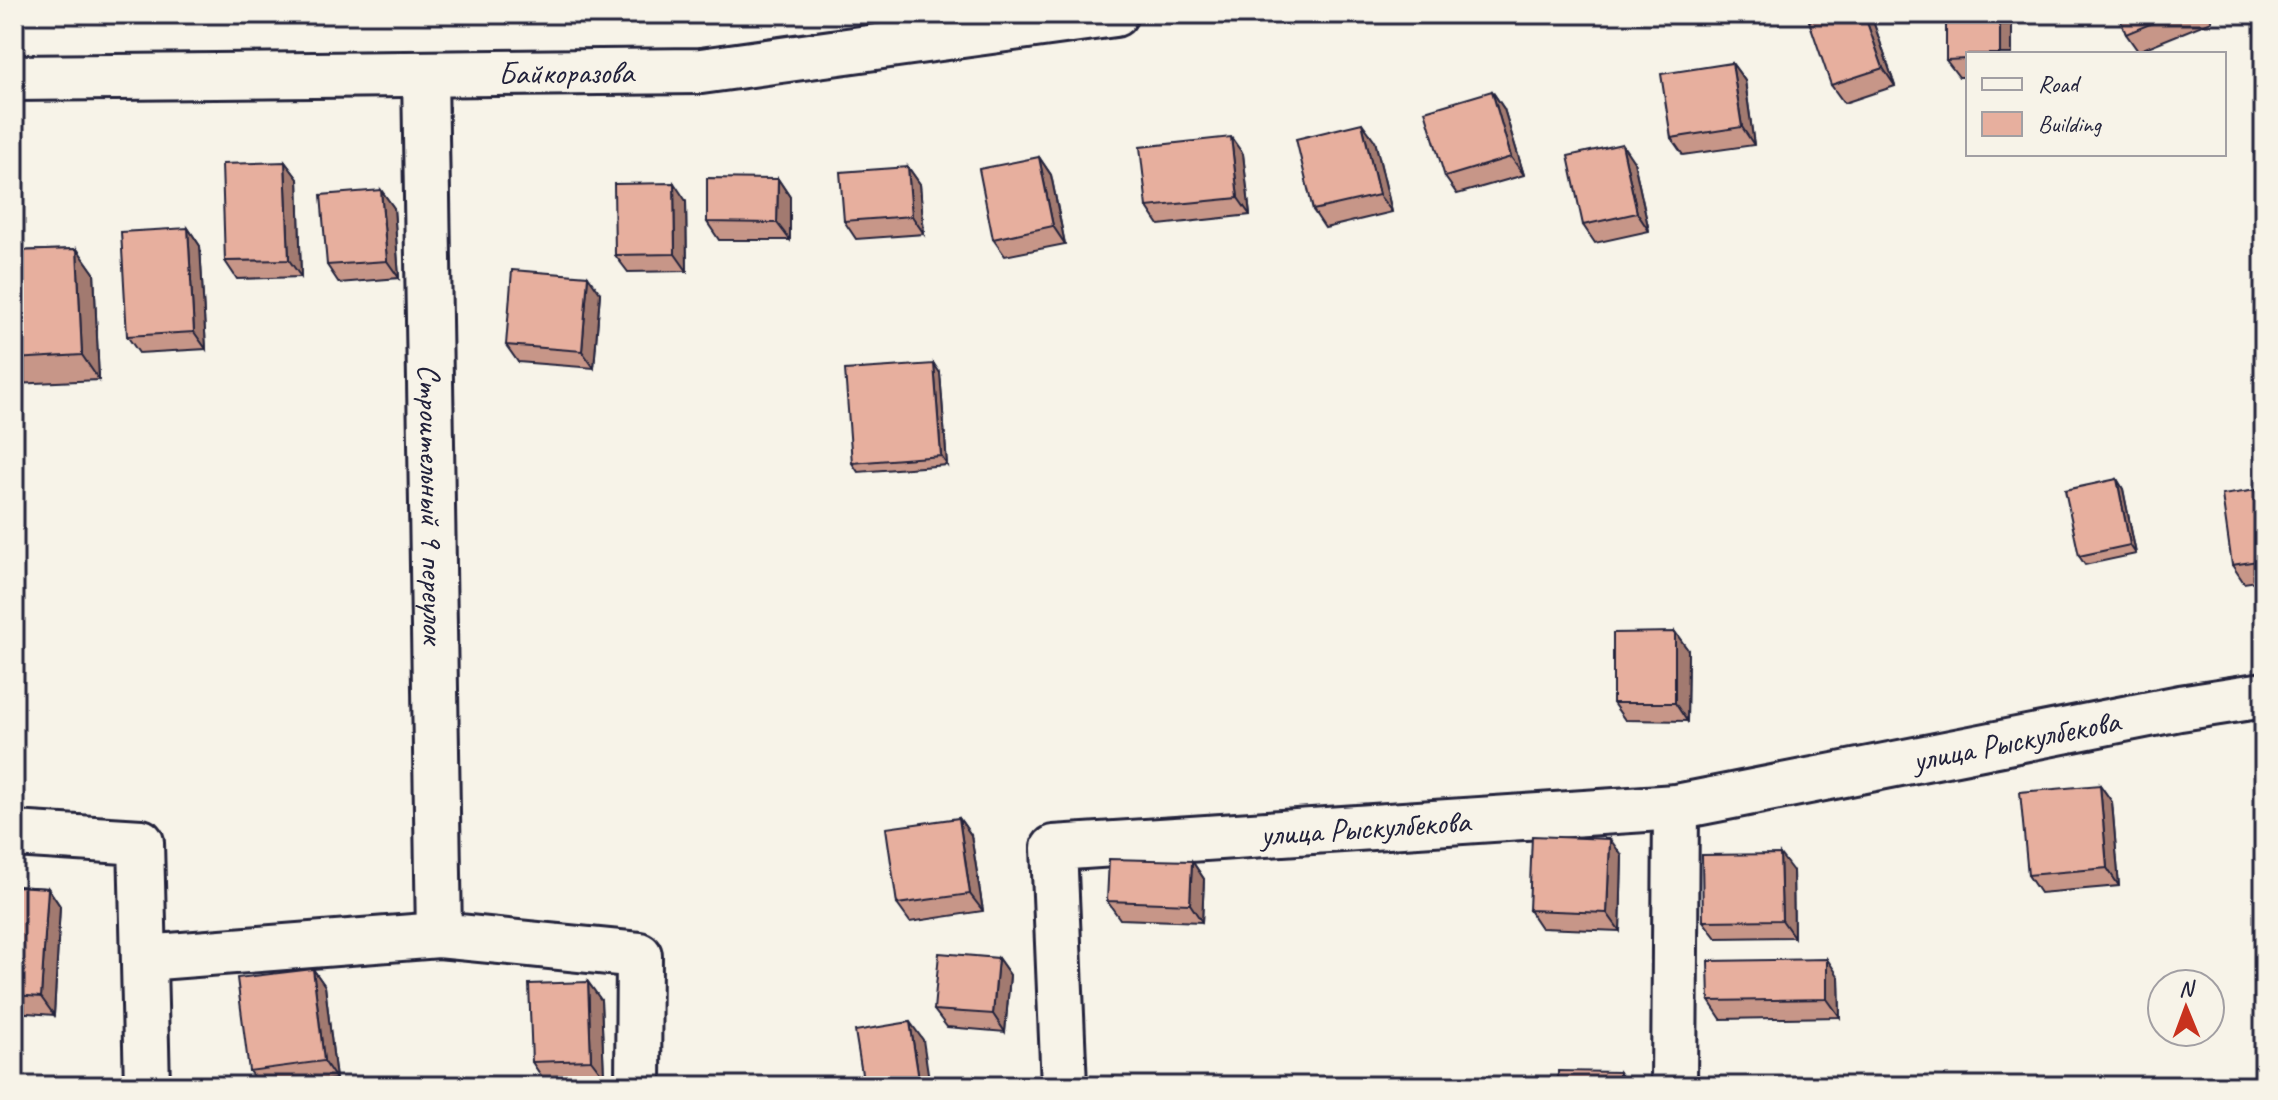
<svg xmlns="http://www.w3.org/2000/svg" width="2278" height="1100" viewBox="0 0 2278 1100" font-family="Caveat,sans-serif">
  <rect width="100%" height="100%" fill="#f7f3e8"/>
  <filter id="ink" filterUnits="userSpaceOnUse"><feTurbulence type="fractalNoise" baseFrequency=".0125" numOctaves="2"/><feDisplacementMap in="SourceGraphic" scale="16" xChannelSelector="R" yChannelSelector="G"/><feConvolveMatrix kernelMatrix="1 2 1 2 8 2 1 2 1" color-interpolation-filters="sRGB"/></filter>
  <g filter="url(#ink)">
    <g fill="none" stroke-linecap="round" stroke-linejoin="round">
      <defs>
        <g id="minor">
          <path id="s1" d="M 425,74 L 439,935 L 639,955 L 638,1086"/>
          <path id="s2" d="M 14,78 L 701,71 L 1115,14"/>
          <path d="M 14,834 L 141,842 L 147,1086"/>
          <path d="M 144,958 L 439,935"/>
          <path id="s3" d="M 1064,1086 L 1054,848 L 1676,807 L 2180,708 L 2264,695"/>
          <path d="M 1674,1086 L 1676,807"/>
        </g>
      </defs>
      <!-- minor casing -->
      <use href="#minor" stroke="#22223b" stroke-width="50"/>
      <!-- minor -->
      <use href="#minor" stroke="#f7f3e8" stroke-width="44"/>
    </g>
    <!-- wall -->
    <g fill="#c79688" stroke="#22223b" stroke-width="2">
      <path d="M 2012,14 L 2012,54 L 1968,54 L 1968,77 L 1959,77 L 1946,60 Z"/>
      <path d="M 2118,14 L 2209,14 L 2212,21 L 2138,51 L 2126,34 Z"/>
      <path d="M 1873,21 L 1895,86 L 1844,103 L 1831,85 Z"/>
      <path d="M 1732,63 L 1745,81 L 1754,145 L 1683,155 L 1671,138 Z"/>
      <path d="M 1492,91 L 1504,109 L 1524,175 L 1457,194 L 1445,177 Z"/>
      <path d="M 1375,141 L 1392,212 L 1325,228 L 1313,210 Z"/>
      <path d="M 1243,154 L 1250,215 L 1159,225 L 1147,207 Z"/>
      <path d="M 1039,157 L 1051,175 L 1065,244 L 1005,256 L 993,239 Z"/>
      <path d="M 285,162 L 298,179 L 301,277 L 237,279 L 225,261 Z"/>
      <path d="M 1634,162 L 1649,231 L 1595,243 L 1583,225 Z"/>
      <path d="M 908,167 L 920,184 L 924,234 L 856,239 L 844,221 Z"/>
      <path d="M 778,179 L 790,197 L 790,240 L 719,240 L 707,222 Z"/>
      <path d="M 381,190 L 394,208 L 399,278 L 339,283 L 327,265 Z"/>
      <path d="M 686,201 L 687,271 L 628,272 L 615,255 Z"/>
      <path d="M 188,228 L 200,246 L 206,349 L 139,353 L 127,336 Z"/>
      <path d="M 77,249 L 94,273 L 99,380 L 14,384 L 14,251 Z"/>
      <path d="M 600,293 L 594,368 L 518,362 L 506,345 Z"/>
      <path d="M 940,373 L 947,465 L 858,472 L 852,463 Z"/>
      <path d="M 2117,479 L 2123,489 L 2136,554 L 2085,565 L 2079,556 Z"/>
      <path d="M 2264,489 L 2264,580 L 2244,583 L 2232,565 Z"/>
      <path d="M 1675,632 L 1688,650 L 1687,721 L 1625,720 L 1613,703 Z"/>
      <path d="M 2100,785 L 2112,802 L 2119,886 L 2040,893 L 2028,875 Z"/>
      <path d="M 959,818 L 971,835 L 983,911 L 910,922 L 897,904 Z"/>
      <path d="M 1622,856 L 1620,931 L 1541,928 L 1529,910 Z"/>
      <path d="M 1192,861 L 1204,879 L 1202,922 L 1120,919 L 1107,901 Z"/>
      <path d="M 1793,871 L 1794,937 L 1716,938 L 1703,921 Z"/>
      <path d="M 14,886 L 48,888 L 60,906 L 54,1015 L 14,1012 Z"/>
      <path d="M 998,958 L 1010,975 L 1005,1032 L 947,1027 L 934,1010 Z"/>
      <path d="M 313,969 L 325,986 L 336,1079 L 278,1086 L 260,1086 L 249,1071 Z"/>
      <path d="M 1839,977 L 1840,1017 L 1721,1019 L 1709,1001 Z"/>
      <path d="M 588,982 L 601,1000 L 604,1077 L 544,1080 L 532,1062 Z"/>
    </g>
    <!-- shaded-wall -->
    <g fill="#a27a6f" stroke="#22223b" stroke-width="2">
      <path d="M 1864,14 L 1868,14 L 1873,21 L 1895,86 L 1883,68 Z"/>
      <rect x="2000" y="14" width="12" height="40"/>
      <path d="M 1732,63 L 1745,81 L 1754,145 L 1742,127 Z"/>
      <path d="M 1492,91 L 1504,109 L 1524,175 L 1511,157 Z"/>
      <path d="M 1362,123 L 1375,141 L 1392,212 L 1379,195 Z"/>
      <path d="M 1231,137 L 1243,154 L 1250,215 L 1238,198 Z"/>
      <path d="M 1622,144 L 1634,162 L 1649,231 L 1637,213 Z"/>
      <path d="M 1039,157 L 1051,175 L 1065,244 L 1053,226 Z"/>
      <path d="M 285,162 L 298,179 L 301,277 L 289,260 Z"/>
      <path d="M 908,167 L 920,184 L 924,234 L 912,216 Z"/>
      <path d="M 778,179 L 790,197 L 790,240 L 777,223 Z"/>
      <path d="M 674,183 L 686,201 L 687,271 L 675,254 Z"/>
      <path d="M 381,190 L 394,208 L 399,278 L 387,261 Z"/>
      <path d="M 188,228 L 200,246 L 206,349 L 194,332 Z"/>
      <path d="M 77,249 L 94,273 L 99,380 L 82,355 Z"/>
      <path d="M 588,276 L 600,293 L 594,368 L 582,351 Z"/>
      <path d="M 934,364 L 940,373 L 947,465 L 941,456 Z"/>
      <path d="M 2117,479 L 2123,489 L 2136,554 L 2130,545 Z"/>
      <path d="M 1675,632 L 1688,650 L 1687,721 L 1675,703 Z"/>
      <path d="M 2100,785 L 2112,802 L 2119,886 L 2107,868 Z"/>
      <path d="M 959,818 L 971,835 L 983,911 L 970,894 Z"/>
      <path d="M 1610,839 L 1622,856 L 1620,931 L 1607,913 Z"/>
      <path d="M 1780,854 L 1793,871 L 1794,937 L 1782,920 Z"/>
      <path d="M 1192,861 L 1204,879 L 1202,922 L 1190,904 Z"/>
      <path d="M 48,888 L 60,906 L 54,1015 L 41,997 Z"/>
      <path d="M 998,958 L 1010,975 L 1005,1032 L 993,1014 Z"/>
      <path d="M 1827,959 L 1839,977 L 1840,1017 L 1827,999 Z"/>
      <path d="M 313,969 L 325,986 L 336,1079 L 324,1061 Z"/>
      <path d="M 588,982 L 601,1000 L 604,1077 L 591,1060 Z"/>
      <path d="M 910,1022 L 923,1040 L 930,1086 L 920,1086 Z"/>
      <path d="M 1619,1072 L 1629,1086 L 1619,1086 Z"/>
    </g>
    <!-- building -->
    <g fill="#e7af9e" stroke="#22223b" stroke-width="2">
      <path d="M 1829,14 L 1864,14 L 1883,68 L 1831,85 L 1809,21 Z"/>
      <path d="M 1946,14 L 2000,14 L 2000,54 L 1968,54 L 1968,59 L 1946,60 Z"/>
      <path d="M 2118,14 L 2174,14 L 2126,34 Z"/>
      <path d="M 1732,63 L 1742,127 L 1671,138 L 1661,74 Z"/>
      <path d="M 1492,91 L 1511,157 L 1445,177 L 1425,111 Z"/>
      <path d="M 1362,123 L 1379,195 L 1313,210 L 1296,139 Z"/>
      <path d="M 1231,137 L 1238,198 L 1147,207 L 1140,147 Z"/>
      <path d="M 1622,144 L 1637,213 L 1583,225 L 1568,156 Z"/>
      <path d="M 1039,157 L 1053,226 L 993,239 L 979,169 Z"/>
      <path d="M 285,162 L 289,260 L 225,261 L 222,164 Z"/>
      <path d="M 908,167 L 912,216 L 844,221 L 840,172 Z"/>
      <path d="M 707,178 L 778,179 L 777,223 L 707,222 Z"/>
      <path d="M 674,183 L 675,254 L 615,255 L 614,184 Z"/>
      <path d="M 381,190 L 387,261 L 327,265 L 321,195 Z"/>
      <path d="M 188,228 L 194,332 L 127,336 L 121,232 Z"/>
      <path d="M 77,249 L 82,355 L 14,359 L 14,251 Z"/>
      <path d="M 512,270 L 588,276 L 582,351 L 506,345 Z"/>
      <path d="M 934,364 L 941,456 L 852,463 L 845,370 Z"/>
      <path d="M 2117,479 L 2130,545 L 2079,556 L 2065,490 Z"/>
      <path d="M 2264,489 L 2264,560 L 2232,565 L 2222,495 Z"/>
      <path d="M 1675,632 L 1675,703 L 1613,703 L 1613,633 Z"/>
      <path d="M 2100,785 L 2107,868 L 2028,875 L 2020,792 Z"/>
      <path d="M 959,818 L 970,894 L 897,904 L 886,828 Z"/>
      <path d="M 1532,836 L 1610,839 L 1607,913 L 1529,910 Z"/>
      <path d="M 1780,854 L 1782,920 L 1703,921 L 1702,855 Z"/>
      <path d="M 1109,859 L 1192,861 L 1190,904 L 1107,901 Z"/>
      <path d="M 14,886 L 48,888 L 41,997 L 14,995 Z"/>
      <path d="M 939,953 L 998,958 L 993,1014 L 934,1010 Z"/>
      <path d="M 1827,959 L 1827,999 L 1709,1001 L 1708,961 Z"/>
      <path d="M 313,969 L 324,1061 L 249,1071 L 237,978 Z"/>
      <path d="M 588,982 L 591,1060 L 532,1062 L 529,984 Z"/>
      <path d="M 910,1022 L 920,1086 L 864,1086 L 855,1031 Z"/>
      <path d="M 1558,1071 L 1619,1072 L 1619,1086 L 1558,1086 Z"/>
    </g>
  </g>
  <g text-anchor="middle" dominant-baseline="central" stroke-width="6" stroke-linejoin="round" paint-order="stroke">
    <!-- street labels -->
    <g font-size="32" fill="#22223b" stroke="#f7f3e8">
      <text stroke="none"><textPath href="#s2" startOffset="552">Байкоразова</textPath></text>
      <text stroke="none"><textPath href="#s1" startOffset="430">Строительный 9 переулок</textPath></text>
      <text stroke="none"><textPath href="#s3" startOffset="1208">улица Рыскулбекова</textPath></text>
      <text stroke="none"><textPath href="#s3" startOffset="550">улица Рыскулбекова</textPath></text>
    </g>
  </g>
  <!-- margin -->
  <rect width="2278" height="1100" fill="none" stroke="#f7f3e8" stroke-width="48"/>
  <rect x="24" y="24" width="2230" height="1052" fill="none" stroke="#22223b" stroke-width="3" filter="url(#ink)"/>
  <!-- legend -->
  <rect x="1966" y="52" width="260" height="104" fill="#f7f3e8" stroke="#a29fa3" stroke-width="2"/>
  <rect x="1982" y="78" width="40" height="12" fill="#f7f3e8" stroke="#a29fa3" stroke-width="2"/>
  <text x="2038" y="92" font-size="24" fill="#22223b">Road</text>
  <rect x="1982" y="112" width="40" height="24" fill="#e7af9e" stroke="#a29fa3" stroke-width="2"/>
  <text x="2038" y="132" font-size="24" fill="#22223b">Building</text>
  <!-- north arrow -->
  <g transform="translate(2186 1008) rotate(359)"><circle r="38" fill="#f7f3e8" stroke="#a29fa3" stroke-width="2"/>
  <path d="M0-6L14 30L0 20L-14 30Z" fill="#c8321e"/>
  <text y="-12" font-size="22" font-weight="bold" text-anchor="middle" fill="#22223b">N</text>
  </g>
</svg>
